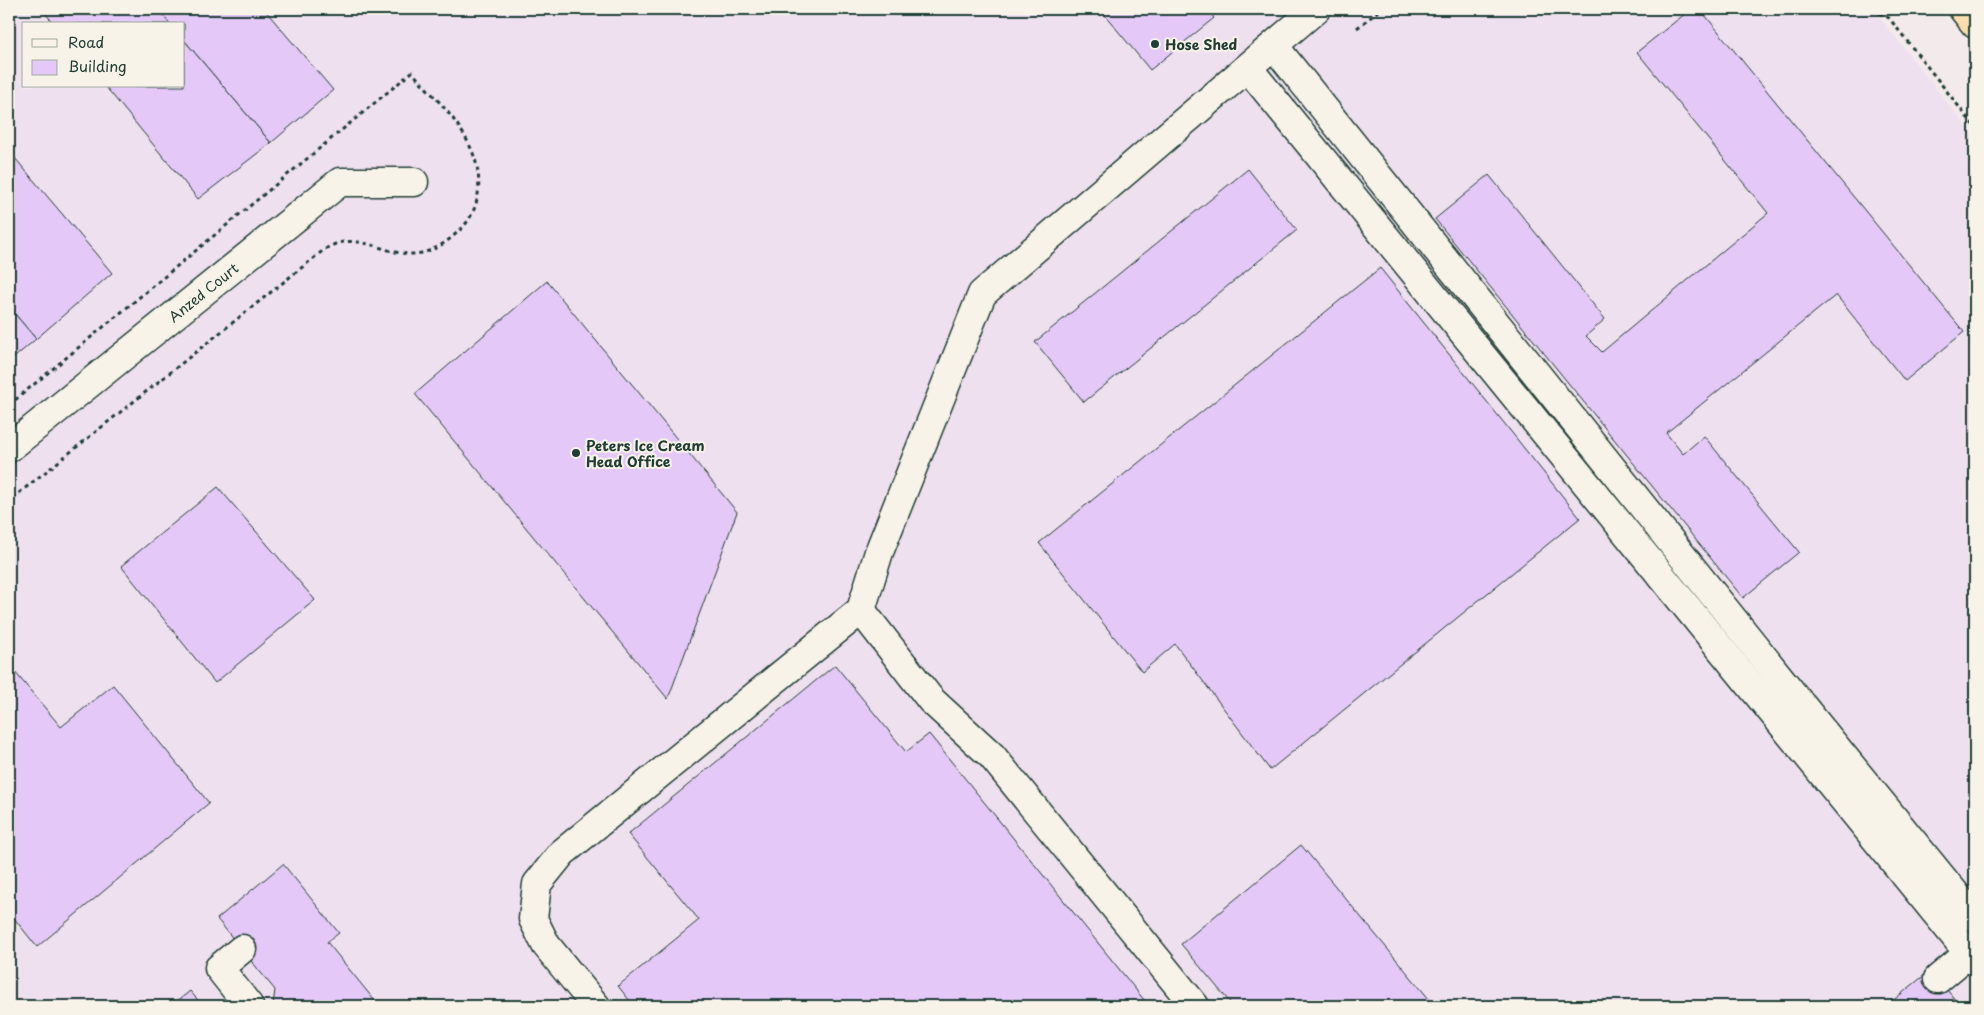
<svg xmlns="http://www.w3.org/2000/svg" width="1984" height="1015" viewBox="0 0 1984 1015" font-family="'Playpen Sans',sans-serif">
  <rect width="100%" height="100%" fill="#f3eaeb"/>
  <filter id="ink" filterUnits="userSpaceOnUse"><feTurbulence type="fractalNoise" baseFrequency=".02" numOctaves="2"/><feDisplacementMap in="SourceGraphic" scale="10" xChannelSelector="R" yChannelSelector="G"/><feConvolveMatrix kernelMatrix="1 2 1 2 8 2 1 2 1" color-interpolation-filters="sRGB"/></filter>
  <g filter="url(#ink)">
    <!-- built -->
    <path fill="#eee0ef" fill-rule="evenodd" d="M 9,9 L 1873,9 L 1975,138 L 1975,1006 L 9,1006 ZM 24,24 L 184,24 L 184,86 L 24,86 Z"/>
    <!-- building -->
    <g fill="#e4c8f7" stroke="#1f3d34">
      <path d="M 42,9 L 158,9 L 170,24 L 54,24 Z"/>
      <path d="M 158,9 L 264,9 L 333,90 L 271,143 L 184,40 L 184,24 L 170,24 Z"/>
      <path d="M 1100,9 L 1207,9 L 1214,18 L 1150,70 Z"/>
      <path d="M 1691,9 L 1700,9 L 1964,332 L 1905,381 L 1836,295 L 1666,433 L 1683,454 L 1704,436 L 1799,552 L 1743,598 L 1435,219 L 1489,175 L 1605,319 L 1586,336 L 1602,352 L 1768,213 L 1637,52 Z"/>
      <path d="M 184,40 L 271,143 L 198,199 L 105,86 L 184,86 Z"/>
      <path d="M 9,151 L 112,273 L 36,339 L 9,307 Z"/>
      <path d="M 1248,169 L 1297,230 L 1084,402 L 1035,342 Z"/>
      <path d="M 1380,268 L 1580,518 L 1270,770 L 1175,644 L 1142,672 L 1039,543 Z"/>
      <path d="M 547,281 L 737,512 L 668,699 L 415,394 Z"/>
      <path d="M 9,307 L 36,339 L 9,362 Z"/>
      <path d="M 218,487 L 315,600 L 215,683 L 121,566 Z"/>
      <path d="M 9,665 L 61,727 L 113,685 L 209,803 L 37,947 L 9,912 Z"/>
      <path d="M 835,665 L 906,752 L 929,734 L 1149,1006 L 634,1006 L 618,986 L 699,920 L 628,834 Z"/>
      <path d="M 1301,845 L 1435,1006 L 1233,1006 L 1181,944 Z"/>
      <path d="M 283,864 L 339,933 L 327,942 L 379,1006 L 273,1005 L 275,990 L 217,919 Z"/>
      <path d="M 1931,970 L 1960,1006 L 1886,1006 Z"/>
      <path d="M 190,991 L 203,1006 L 171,1006 Z"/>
    </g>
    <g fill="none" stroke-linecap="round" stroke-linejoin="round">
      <defs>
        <g id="minor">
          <path d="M 1274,46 L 1804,708 L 1975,918"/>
          <path d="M 1248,68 L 1975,961"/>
          <path id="s1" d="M 9,448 L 340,182 L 414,182"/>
          <path d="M 861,610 L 931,700 L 992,756 L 1195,1006"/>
          <path d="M 242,949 L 219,968 L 249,1006"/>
          <path d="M 1938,979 L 1975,948"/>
          <path d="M 596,1006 L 546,945 L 533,919 L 537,884 L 562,853 L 861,610 L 879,552 L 982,294 L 1316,9"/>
        </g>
        <path id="highway" d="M 1963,9 L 1975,24"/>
      </defs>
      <!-- minor casing -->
      <use href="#minor" stroke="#1f3d34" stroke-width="31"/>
      <!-- highway casing -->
      <use href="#highway" stroke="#1f3d34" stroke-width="31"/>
      <!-- path -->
      <g stroke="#1f3d34" stroke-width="3" stroke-dasharray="4 4" stroke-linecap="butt">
        <path d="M 1872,9 L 1889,18 L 1975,127"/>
        <path d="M 1357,28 L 1381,9"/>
        <path d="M 9,405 L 412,72 C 442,106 485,144 478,194 C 476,208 470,221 459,231 C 446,243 432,253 413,254 C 388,255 364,236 339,243 C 334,244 329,247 325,249 L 9,501"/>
        <path d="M 1970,1006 L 1975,1002"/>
      </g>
      <!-- minor -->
      <use href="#minor" stroke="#f7f3e8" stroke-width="28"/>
      <!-- highway -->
      <use href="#highway" stroke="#fbddab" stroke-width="28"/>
    </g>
  </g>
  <!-- markers -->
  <g fill="#1f3d34" stroke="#f7f3e8" stroke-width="2">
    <circle cx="1155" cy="44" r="5"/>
    <circle cx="576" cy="453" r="5"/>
  </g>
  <g text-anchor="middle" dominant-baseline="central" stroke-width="4" stroke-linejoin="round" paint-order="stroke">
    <!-- poi labels -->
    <g font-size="14" font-weight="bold" fill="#1f3d34" stroke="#f7f3e8" text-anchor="start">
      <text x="1165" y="44">Hose Shed</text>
      <text x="586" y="445">Peters Ice Cream<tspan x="586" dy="16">Head Office</tspan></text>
    </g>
    <!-- street labels -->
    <g font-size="14" fill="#1f3d34" stroke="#f7f3e8">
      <text stroke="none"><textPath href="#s1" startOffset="249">Anzed Court</textPath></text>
    </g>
  </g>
  <!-- margin -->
  <rect width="1984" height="1015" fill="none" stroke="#f7f3e8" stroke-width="30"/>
  <rect x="15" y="15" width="1954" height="985" fill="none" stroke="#1f3d34" stroke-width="2" filter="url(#ink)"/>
  <!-- legend -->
  <rect x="22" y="22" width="162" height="65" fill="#f7f3e8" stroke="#a1aaa0"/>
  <rect x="32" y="39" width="25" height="8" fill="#f7f3e8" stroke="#a1aaa0"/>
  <text x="68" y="48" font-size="15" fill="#1f3d34">Road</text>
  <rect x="32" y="60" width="25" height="15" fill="#e4c8f7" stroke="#a1aaa0"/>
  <text x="68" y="72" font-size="15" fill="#1f3d34">Building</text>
</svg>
